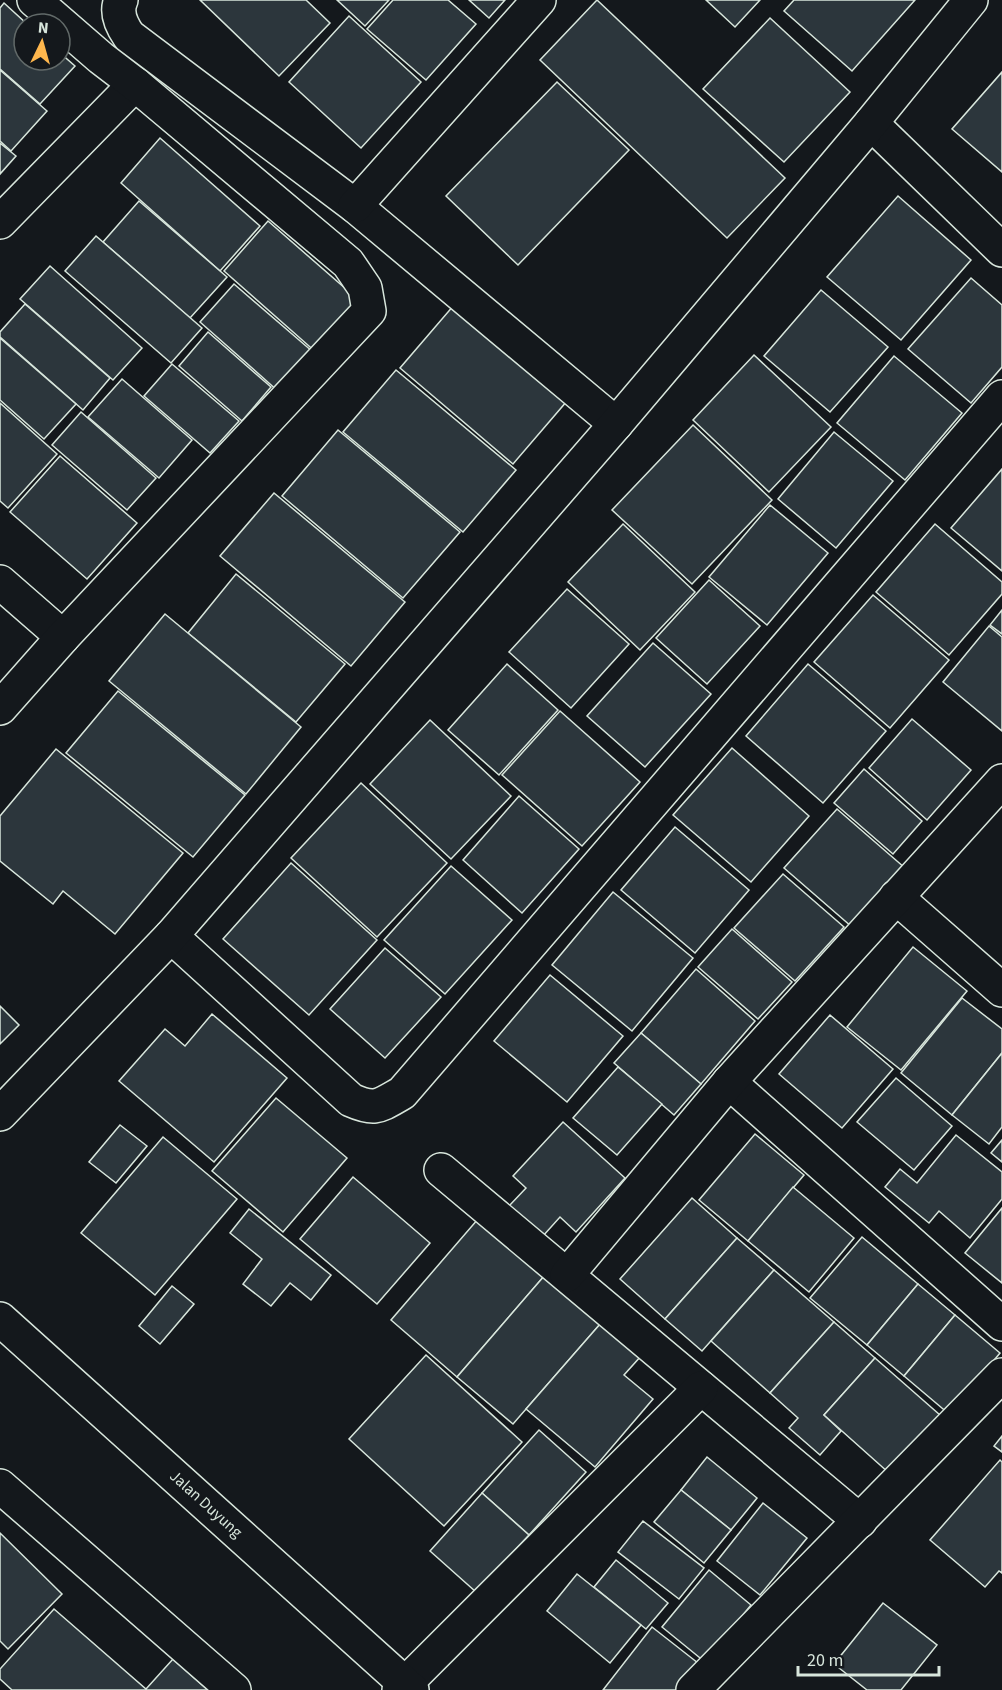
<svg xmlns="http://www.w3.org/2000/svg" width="1002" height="1690" viewBox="0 0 1002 1690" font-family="'Source Sans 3',sans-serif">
  <rect width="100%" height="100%" fill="#14181c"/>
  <!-- building -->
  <g fill="#2c363c" stroke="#d8e6dc" stroke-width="1.5">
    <path d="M 200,0 L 306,0 L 330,23 L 279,76 Z"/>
    <path d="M 337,0 L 389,0 L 365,26 Z"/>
    <path d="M 393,0 L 448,0 L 476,24 L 426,80 L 367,29 Z"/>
    <path d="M 469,0 L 505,0 L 489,18 Z"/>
    <path d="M 597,0 L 785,178 L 727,238 L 540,60 Z"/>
    <path d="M 706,0 L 760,0 L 735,27 Z"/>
    <path d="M 794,0 L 915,0 L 852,71 L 784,11 Z"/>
    <path d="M 4,3 L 27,24 L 24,24 L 24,60 L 60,60 L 60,53 L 75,66 L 40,104 L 0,69 L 0,8 Z"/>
    <path d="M 349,16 L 421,82 L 361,148 L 289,82 Z"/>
    <path d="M 770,18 L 850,92 L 784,162 L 703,89 Z"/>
    <path d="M 0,70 L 47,111 L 11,151 L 0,141 Z"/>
    <path d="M 1002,72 L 1002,172 L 952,129 Z"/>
    <path d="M 557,82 L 629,150 L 518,265 L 446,196 Z"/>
    <path d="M 160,138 L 260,226 L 220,271 L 121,183 Z"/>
    <path d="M 0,143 L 16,156 L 0,174 Z"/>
    <path d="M 898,196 L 971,260 L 901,340 L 827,277 Z"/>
    <path d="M 139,201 L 227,277 L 190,318 L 103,242 Z"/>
    <path d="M 268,221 L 362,303 L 318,354 L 224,271 Z"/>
    <path d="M 96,236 L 202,328 L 171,363 L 65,271 Z"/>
    <path d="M 50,266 L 142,348 L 113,380 L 20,299 Z"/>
    <path d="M 971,278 L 1002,305 L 1002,367 L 971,403 L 908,349 Z"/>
    <path d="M 234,284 L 313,352 L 279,392 L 200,322 Z"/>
    <path d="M 821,290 L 888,347 L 830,412 L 764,356 Z"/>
    <path d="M 25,304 L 110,378 L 83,410 L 0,337 L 0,332 Z"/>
    <path d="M 454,305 L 567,401 L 513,464 L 400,368 Z"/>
    <path d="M 208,332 L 271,387 L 242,421 L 179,366 Z"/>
    <path d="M 0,338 L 76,404 L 44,439 L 0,400 Z"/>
    <path d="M 754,355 L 831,427 L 769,492 L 693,420 Z"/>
    <path d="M 894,356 L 962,413 L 905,480 L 837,423 Z"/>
    <path d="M 172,364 L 239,421 L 210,453 L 144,396 Z"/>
    <path d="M 396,370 L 516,470 L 463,532 L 343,432 Z"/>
    <path d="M 122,379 L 192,440 L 159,478 L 88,417 Z"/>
    <path d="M 0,403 L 57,454 L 8,508 L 0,501 Z"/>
    <path d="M 81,412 L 156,478 L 127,510 L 52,445 Z"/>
    <path d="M 693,425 L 772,500 L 692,584 L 612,510 Z"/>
    <path d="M 338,430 L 460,532 L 403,598 L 282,496 Z"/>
    <path d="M 834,432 L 893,481 L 836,548 L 778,499 Z"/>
    <path d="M 60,456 L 137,523 L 87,579 L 10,512 Z"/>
    <path d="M 1002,469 L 1002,571 L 951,528 Z"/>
    <path d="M 274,493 L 405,602 L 351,666 L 220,556 Z"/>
    <path d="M 770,505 L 828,553 L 767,625 L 709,577 Z"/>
    <path d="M 623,524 L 695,592 L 640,650 L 568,582 Z"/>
    <path d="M 935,524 L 1002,582 L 1002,594 L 949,655 L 876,592 Z"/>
    <path d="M 236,574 L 345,664 L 296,722 L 188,633 Z"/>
    <path d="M 709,580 L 760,626 L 707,684 L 656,638 Z"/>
    <path d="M 567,589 L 629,644 L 571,708 L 509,652 Z"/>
    <path d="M 873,595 L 949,660 L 890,728 L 814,662 Z"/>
    <path d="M 1002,610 L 1002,634 L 990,625 Z"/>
    <path d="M 165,614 L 301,727 L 246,794 L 109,681 Z"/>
    <path d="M 989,626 L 1002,637 L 1002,731 L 943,682 Z"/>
    <path d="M 653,643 L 711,694 L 645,767 L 587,716 Z"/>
    <path d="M 507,664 L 558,710 L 499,775 L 448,730 Z"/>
    <path d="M 808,664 L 886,731 L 823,803 L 746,736 Z"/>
    <path d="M 118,691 L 245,795 L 193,857 L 66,753 Z"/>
    <path d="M 560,711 L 640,782 L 582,846 L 502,775 Z"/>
    <path d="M 912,719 L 971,770 L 927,820 L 869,768 Z"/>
    <path d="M 430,720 L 511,796 L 451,859 L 370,784 Z"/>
    <path d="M 732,748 L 809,816 L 751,882 L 673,815 Z"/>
    <path d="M 56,749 L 183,853 L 115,934 L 63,891 L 53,904 L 0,861 L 0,816 Z"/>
    <path d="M 864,769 L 922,821 L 893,854 L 834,803 Z"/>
    <path d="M 361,783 L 447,863 L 377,937 L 291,858 Z"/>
    <path d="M 519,796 L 579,849 L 522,913 L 463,860 Z"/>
    <path d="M 837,809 L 905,868 L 852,927 L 784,868 Z"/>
    <path d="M 675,827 L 749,890 L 695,953 L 621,890 Z"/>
    <path d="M 291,863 L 377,940 L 309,1015 L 223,939 Z"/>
    <path d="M 451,866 L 512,920 L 445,994 L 384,940 Z"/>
    <path d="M 783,874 L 844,927 L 795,981 L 734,928 Z"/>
    <path d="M 613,892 L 693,958 L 632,1031 L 552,965 Z"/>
    <path d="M 732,929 L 792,982 L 758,1019 L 698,967 Z"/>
    <path d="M 913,947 L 967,991 L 901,1070 L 847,1027 Z"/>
    <path d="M 385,948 L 441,997 L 385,1058 L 330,1009 Z"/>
    <path d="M 696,969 L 755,1021 L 701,1084 L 641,1033 Z"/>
    <path d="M 550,975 L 623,1036 L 567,1102 L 494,1041 Z"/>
    <path d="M 962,998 L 1002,1029 L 1002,1053 L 952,1115 L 901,1073 Z"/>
    <path d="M 0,1006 L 19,1025 L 0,1044 Z"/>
    <path d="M 212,1014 L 287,1078 L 214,1162 L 119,1081 L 165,1029 L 185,1046 Z"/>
    <path d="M 830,1015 L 893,1069 L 842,1128 L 779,1074 Z"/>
    <path d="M 641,1033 L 701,1084 L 674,1115 L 614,1063 Z"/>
    <path d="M 1002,1053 L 1002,1127 L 989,1144 L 952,1115 Z"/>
    <path d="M 618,1067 L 662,1104 L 617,1155 L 573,1118 Z"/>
    <path d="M 896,1078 L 952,1126 L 914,1170 L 857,1122 Z"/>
    <path d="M 276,1098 L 347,1158 L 283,1232 L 212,1171 Z"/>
    <path d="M 563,1122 L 625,1178 L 576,1232 L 560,1217 L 543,1236 L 509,1206 L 526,1188 L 513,1176 Z"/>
    <path d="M 120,1125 L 147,1146 L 116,1183 L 89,1162 Z"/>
    <path d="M 755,1134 L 804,1175 L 748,1241 L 699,1200 Z"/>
    <path d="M 956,1135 L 1002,1172 L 1002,1199 L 970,1238 L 939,1211 L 929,1223 L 885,1187 L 900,1169 L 917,1183 Z"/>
    <path d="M 163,1137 L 237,1199 L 155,1295 L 81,1233 Z"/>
    <path d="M 1002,1140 L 1002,1162 L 991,1153 Z"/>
    <path d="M 353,1177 L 430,1243 L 377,1304 L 300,1239 Z"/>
    <path d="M 793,1187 L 854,1238 L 809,1292 L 748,1241 Z"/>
    <path d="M 692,1198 L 737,1238 L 665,1319 L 620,1279 Z"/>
    <path d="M 1002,1208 L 1002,1283 L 965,1253 Z"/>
    <path d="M 249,1209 L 331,1275 L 311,1300 L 290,1283 L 271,1306 L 243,1284 L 262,1259 L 230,1233 Z"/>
    <path d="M 478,1219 L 545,1275 L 457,1377 L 391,1320 Z"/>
    <path d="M 862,1237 L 918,1284 L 867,1345 L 810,1298 Z"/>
    <path d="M 737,1238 L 774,1270 L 702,1351 L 665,1319 Z"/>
    <path d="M 774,1270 L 834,1322 L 770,1393 L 711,1341 Z"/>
    <path d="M 545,1275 L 601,1323 L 513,1424 L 457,1377 Z"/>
    <path d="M 918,1284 L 955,1315 L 904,1376 L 867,1345 Z"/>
    <path d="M 172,1286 L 194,1304 L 160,1344 L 139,1326 Z"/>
    <path d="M 955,1315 L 1000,1353 L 949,1414 L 904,1376 Z"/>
    <path d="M 834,1322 L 875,1358 L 824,1415 L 841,1431 L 820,1455 L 789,1428 L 798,1418 L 770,1393 Z"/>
    <path d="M 601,1323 L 641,1356 L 624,1375 L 653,1399 L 595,1467 L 526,1409 Z"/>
    <path d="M 426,1355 L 522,1442 L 444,1526 L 349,1439 Z"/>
    <path d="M 875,1358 L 940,1415 L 889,1473 L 824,1415 Z"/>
    <path d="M 539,1430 L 586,1472 L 529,1535 L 482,1493 Z"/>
    <path d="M 1002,1436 L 1002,1452 L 994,1446 Z"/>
    <path d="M 707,1457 L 757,1498 L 731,1530 L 681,1490 Z"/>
    <path d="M 1000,1460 L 1002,1462 L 1002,1573 L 999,1571 L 985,1587 L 930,1540 Z"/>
    <path d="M 681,1490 L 731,1530 L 704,1563 L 654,1522 Z"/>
    <path d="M 482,1493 L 529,1535 L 476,1592 L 430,1551 Z"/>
    <path d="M 763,1503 L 807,1538 L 760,1595 L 717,1561 Z"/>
    <path d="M 643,1521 L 704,1568 L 679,1599 L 618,1552 Z"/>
    <path d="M 0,1533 L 62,1594 L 8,1649 L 0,1641 Z"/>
    <path d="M 616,1560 L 668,1603 L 646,1629 L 594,1587 Z"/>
    <path d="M 709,1570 L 751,1605 L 705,1662 L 662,1627 Z"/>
    <path d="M 577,1574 L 641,1625 L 610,1663 L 547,1611 Z"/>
    <path d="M 883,1603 L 937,1645 L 901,1690 L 867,1690 L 834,1664 Z"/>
    <path d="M 54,1609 L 146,1689 L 173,1659 L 208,1690 L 12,1690 L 0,1679 L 0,1669 Z"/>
    <path d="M 652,1627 L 698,1663 L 676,1690 L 603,1690 Z"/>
  </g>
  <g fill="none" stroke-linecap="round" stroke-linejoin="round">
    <defs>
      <g id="minor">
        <path d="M 121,0 C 115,13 122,26 129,36 L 355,206 L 616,424"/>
        <path d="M 871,123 L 1002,250"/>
        <path d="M 355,206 L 539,0"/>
        <path d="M 0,222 L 135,84"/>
        <path d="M 0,582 L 63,637"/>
        <path d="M 0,708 L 63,637 L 369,311 L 365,288 L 348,263 L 135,84 L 101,58 L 34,0"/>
        <path d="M 896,897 L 1002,990"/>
        <path d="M 171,936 L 351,1100 C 376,1111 379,1106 402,1093 L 1002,397"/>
        <path d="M 729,1082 L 1002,1324"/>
        <path d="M 0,1114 L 171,936 L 616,424 L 871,123 L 971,0"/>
        <path d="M 441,1170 L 860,1521"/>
        <path d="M 567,1275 L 729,1082 L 1002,781"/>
        <path d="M 399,1690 L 701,1388"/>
        <path d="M 693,1690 L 1002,1375"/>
      </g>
      <g id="highway">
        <path d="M 0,1319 L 412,1690"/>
        <path d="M 0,1486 L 234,1690"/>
      </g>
    </defs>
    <!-- minor casing -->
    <use href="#minor" stroke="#d8e6dc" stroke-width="36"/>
    <!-- highway casing -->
    <use href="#highway" stroke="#d8e6dc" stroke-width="36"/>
    <!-- minor -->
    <use href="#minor" stroke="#14181c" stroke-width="33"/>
    <!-- highway -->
    <use href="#highway" stroke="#14181c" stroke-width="33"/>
  </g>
  <g text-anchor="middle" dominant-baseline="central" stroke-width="4.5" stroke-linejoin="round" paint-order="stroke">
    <!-- street labels -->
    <g font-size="16" fill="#d8e6dc" stroke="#14181c">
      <text transform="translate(206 1504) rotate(42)">Jalan Duyung</text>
    </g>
  </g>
  <!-- north arrow -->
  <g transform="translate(42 42) rotate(5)"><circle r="28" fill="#14181c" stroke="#626a69" stroke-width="1.5"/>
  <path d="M0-4.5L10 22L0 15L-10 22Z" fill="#ffb74d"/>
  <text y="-9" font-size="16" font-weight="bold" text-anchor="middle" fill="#d8e6dc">N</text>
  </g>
  <!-- scale -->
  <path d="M798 1666v9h141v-9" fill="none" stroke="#d8e6dc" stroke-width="3"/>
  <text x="807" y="1666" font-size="18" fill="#d8e6dc" stroke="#14181c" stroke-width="4.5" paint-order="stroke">20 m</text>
</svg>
